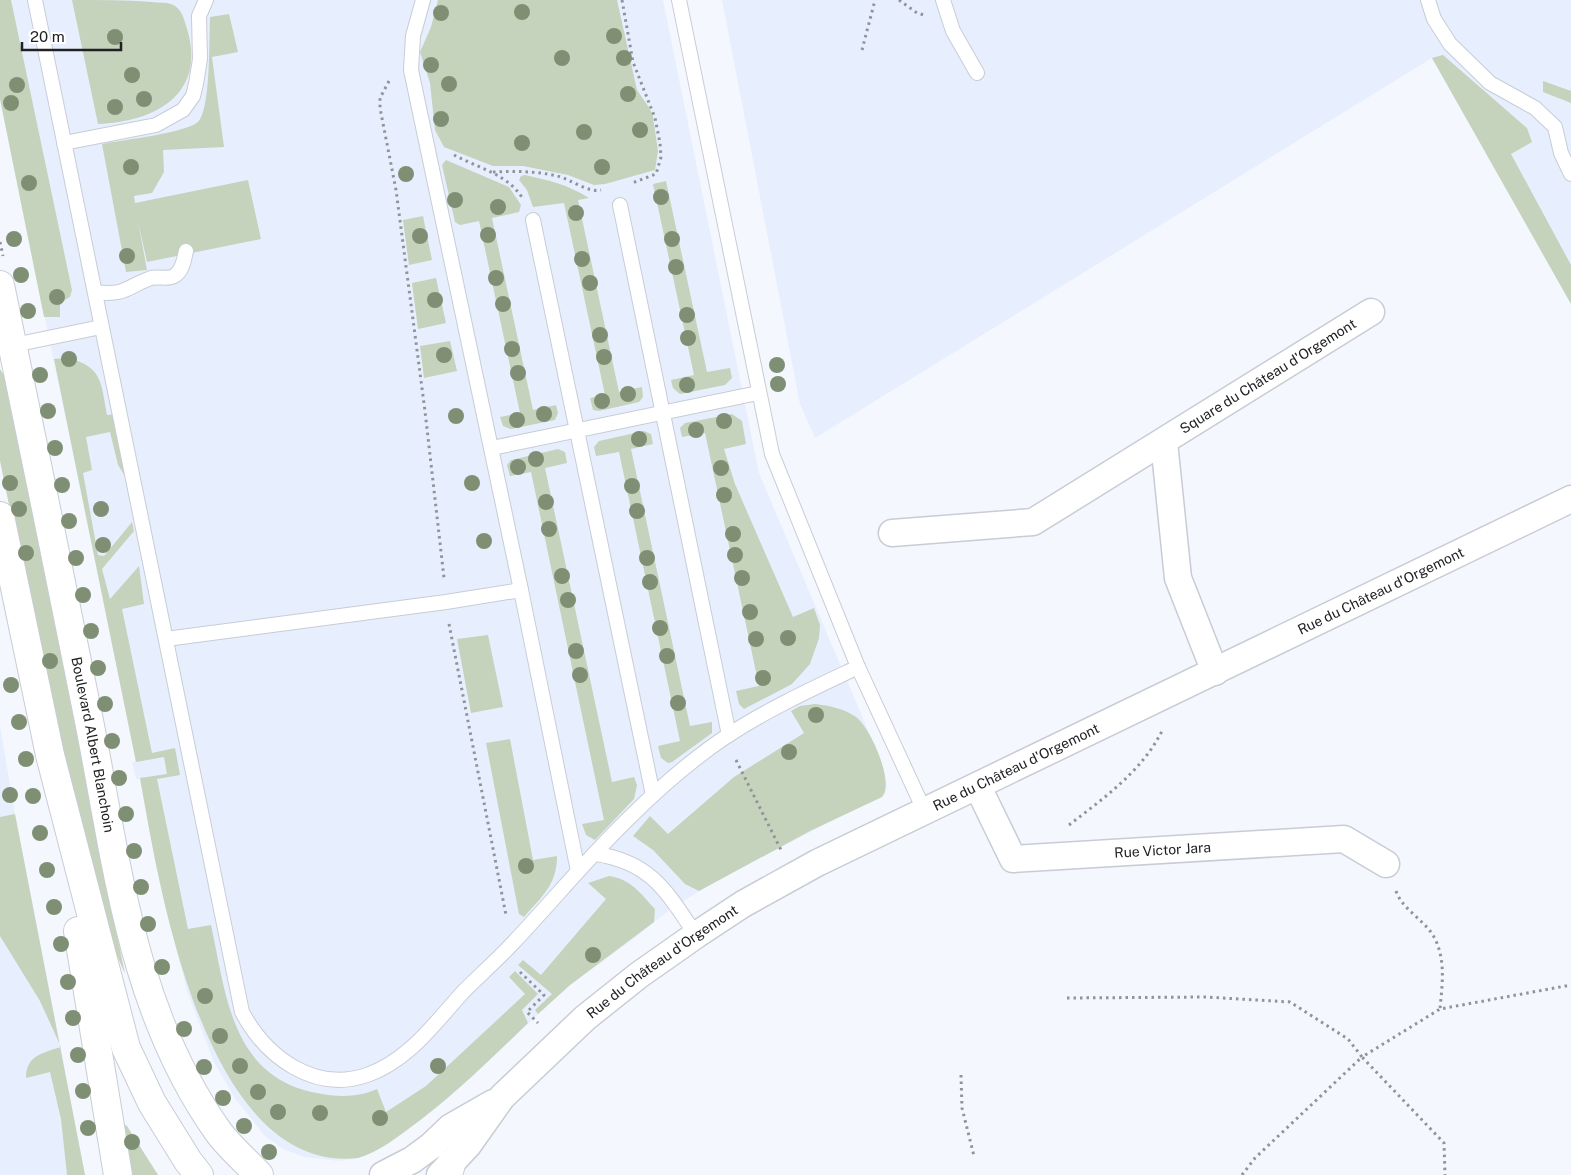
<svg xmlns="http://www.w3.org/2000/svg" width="1571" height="1175" viewBox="0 0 1571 1175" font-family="'Public Sans',sans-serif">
  <rect width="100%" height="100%" fill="#f4f7fe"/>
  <!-- built -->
  <g fill="#e7effe">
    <path d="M 0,0 L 663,0 L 759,473 L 873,742 L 884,770 L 887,786 L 886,793 L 878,799 L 850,811 L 704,888 L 668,911 L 632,940 L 570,985 L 438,1107 L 375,1151 L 359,1158 L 339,1161 L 304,1157 L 283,1149 L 265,1136 L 234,1097 L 213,1060 L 188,994 L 164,902 L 140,779 L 136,779 L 132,762 L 136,761 L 0,99 Z"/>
    <path d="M 722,0 L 1571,0 L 1571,304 L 1432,58 L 815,438 L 800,404 Z"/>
    <path d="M 0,726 L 15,814 L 85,1175 L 0,1175 Z"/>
  </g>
  <!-- green -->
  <g fill="#c5d2bc">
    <path d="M 0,0 L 11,0 L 72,290 L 70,297 L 60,303 L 60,317 L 44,317 L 0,99 Z"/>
    <path d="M 72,0 C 99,0 125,0 152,2 C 158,3 166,2 171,4 C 182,8 184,19 187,29 C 207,94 155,122 98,124 Z"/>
    <path d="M 438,0 L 617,0 L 637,90 L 650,109 L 653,117 L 658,151 L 655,170 L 605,184 L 594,185 L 568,175 L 523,166 L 493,166 L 444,147 L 435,130 L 430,83 L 420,52 L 431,27 Z"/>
    <path d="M 229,14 L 238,52 L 212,57 L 224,147 L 163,150 L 164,172 L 152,193 L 134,196 L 135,203 L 248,180 L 261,239 L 147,262 L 138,221 L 147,270 L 126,272 L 102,144 C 122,140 185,133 198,122 C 211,110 209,37 210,17 Z"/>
    <path d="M 1443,55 L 1527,128 L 1532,142 L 1511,154 L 1571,265 L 1571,304 L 1432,58 Z"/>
    <path d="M 1543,81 L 1571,91 L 1571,103 L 1543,92 Z"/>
    <path d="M 446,160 L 509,187 L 521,205 L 519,212 L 492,218 L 533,410 L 556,405 L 558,413 L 555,420 L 511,429 L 503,426 L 500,417 L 520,413 L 479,221 L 460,225 L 455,222 L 442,165 Z"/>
    <path d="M 525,175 C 548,180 569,185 589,198 L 578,200 L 619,392 L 642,387 L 643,397 L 639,402 L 599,411 L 593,410 L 590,398 L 605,395 L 564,203 L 533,207 L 527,190 L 519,180 L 521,176 Z"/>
    <path d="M 666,181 L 707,372 L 730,368 L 732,378 L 725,385 L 680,394 L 673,388 L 671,380 L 694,375 L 653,184 Z"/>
    <path d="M 423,216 L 432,260 L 409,265 L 403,220 Z"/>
    <path d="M 436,278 L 446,323 L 418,329 L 412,283 Z"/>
    <path d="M 450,341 L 457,371 L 424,378 L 420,346 Z"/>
    <path d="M 68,358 C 103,367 101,383 107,415 L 117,414 L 125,476 L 118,465 L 110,432 L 86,437 L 92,470 L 83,473 L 98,555 L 104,556 L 132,522 L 134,531 L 102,569 L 110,599 L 139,566 L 144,604 L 122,609 L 152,753 L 175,748 L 180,775 L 157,779 L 188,929 L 211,925 C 226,994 231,1077 317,1093 C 337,1097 357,1098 377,1089 L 386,1112 L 426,1086 L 525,994 L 509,977 L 515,971 L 538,994 L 522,1010 L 528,1023 C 489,1061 451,1098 407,1130 C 392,1141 376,1153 358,1158 C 203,1175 158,878 140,778 L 167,774 L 164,757 L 136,762 L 54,359 Z"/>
    <path d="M 0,369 L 5,377 L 125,974 L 109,937 L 76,831 L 0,461 Z"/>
    <path d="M 732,414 L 742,421 L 746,444 L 724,449 L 735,484 L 793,617 L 814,608 L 820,625 L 819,638 L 810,664 L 792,684 L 744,709 L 739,704 L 736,691 L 759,686 L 705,433 L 682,437 L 680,428 L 685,423 Z"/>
    <path d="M 644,431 L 651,434 L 653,444 L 631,449 L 690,726 L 712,722 L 712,733 L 672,762 L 668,763 L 661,758 L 658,746 L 680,741 L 619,452 L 596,456 L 594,447 L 599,441 Z"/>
    <path d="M 558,449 L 565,452 L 567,463 L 545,468 L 612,782 L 634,777 L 637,785 L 634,799 L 595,840 L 586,835 L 582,824 L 604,820 L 531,472 L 510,476 L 507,465 L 511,460 Z"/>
    <path d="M 488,635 L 503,707 L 471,713 L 457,639 Z"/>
    <path d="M 815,704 C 830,706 843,708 856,717 C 870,727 895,782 882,797 L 810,831 L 699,891 L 685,884 L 653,850 L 633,836 L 650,816 L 668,834 L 734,777 L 804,733 L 791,711 L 800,706 Z"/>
    <path d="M 510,739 L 533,860 L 557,856 C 557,885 542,896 524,917 L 519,914 L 486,743 Z"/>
    <path d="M 15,814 L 85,1175 L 67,1175 L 61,1119 L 50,1072 L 26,1078 C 26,1055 43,1053 61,1047 L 40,1001 L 0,936 L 0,817 Z"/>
    <path d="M 609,876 C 631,879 641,894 655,909 L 654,922 L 570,985 L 538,1014 L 535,1010 L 552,994 L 518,965 L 523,960 L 541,975 L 606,899 L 588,883 Z"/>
    <path d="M 121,1123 L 127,1126 L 158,1175 L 125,1175 Z"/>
  </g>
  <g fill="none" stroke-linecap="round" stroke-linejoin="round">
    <defs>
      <g id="lane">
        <path d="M 35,0 L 242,1012 C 266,1057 314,1093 367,1075 C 408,1061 435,1023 463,992 C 479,976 496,961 512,944 C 550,904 586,860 626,821 C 657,790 691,760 727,736 C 768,709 814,688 858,667"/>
        <path d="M 423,0 L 413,36 L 411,70 L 521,590"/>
        <path d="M 679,0 L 772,454 L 858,667 L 925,812"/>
        <path d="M 943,0 L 953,31 L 977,73"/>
        <path d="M 1428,0 L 1434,19 L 1450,44 L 1490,83 L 1535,108 L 1555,127 L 1561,153 L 1571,174"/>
        <path d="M 64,143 L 156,125 L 183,110 L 193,96 L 196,84 L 200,59 L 199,16 L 206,0"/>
        <path d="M 620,205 L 729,735"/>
        <path d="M 533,220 L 653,795"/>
        <path d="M 95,292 C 126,296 126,287 151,278 C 159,276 167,280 174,276 C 183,271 184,259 186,251"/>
        <path d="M 9,346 L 101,327"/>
        <path d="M 492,448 L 758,393"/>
        <path d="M 166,639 L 446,602 L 521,590 L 578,871"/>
        <path d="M 596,854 C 651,862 667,892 696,935"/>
      </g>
      <g id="street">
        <path d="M 1164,442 L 1178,578 L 1215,672"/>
        <path id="s1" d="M 892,533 L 1033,522 L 1371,312"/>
        <path id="s2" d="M 978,787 L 1013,859 L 1344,839 L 1386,864"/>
        <path d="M 383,1175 L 412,1160 L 431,1146 L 451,1127 L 493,1103"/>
        <path id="s3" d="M 440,1175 L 468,1145 L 502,1097 L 585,1018 L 639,975 L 696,935 L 743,904 L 817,863 L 1571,499"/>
      </g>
      <g id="secondary">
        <path id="s4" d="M 0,285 C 29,424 57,562 85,701 C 116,849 127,1002 217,1130 C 228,1146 245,1160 259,1175"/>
        <path d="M 0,516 L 50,755 L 126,1048 L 152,1103 L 188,1161 L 199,1175"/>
        <path d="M 78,931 L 118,1175"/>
        <path d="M 448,1175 L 451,1164"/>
      </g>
    </defs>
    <!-- lane casing -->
    <use href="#lane" stroke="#c8ccd4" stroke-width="16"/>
    <!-- street casing -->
    <use href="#street" stroke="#c8ccd4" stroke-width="29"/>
    <!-- secondary casing -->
    <use href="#secondary" stroke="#c8ccd4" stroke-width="30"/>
    <!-- path -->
    <g stroke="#919398" stroke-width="3" stroke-dasharray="2.5 4" stroke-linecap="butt">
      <path d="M 622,0 L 633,62 L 655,118 L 660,143 L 661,157 L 656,174 L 632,183"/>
      <path d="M 899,0 L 917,13 L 924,15"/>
      <path d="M 862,50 L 875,0"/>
      <path d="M 389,81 L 380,98 L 380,108 L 396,190 L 425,411 L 444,578"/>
      <path d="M 454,155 C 478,168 508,174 523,199"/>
      <path d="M 493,172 C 515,171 536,171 557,176 C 571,179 587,193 601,190"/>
      <path d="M 0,242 L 3,256"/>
      <path d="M 449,624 L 506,915"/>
      <path d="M 736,760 L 781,850"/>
      <path d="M 1069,825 C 1104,798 1142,771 1162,731"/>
      <path d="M 1396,891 C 1403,911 1426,920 1435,939 C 1446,961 1442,986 1440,1009"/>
      <path d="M 520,972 L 544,995 L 527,1012 L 538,1023"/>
      <path d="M 1067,998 L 1206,997 L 1290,1002 L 1348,1039 L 1362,1057 L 1440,1009 L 1571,985"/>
      <path d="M 961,1075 L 962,1108 L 974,1156"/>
      <path d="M 1242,1175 L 1255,1158 L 1362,1057 L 1444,1143 L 1445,1175"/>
    </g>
    <!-- lane -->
    <use href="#lane" stroke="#fff" stroke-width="14"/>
    <!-- street -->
    <use href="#street" stroke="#fff" stroke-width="26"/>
    <!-- secondary -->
    <use href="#secondary" stroke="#fff" stroke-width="28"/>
  </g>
  <!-- trees -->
  <g fill="#7f8f73">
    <circle cx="522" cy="12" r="8"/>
    <circle cx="441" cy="13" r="8"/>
    <circle cx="614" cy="36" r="8"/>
    <circle cx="115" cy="37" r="8"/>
    <circle cx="562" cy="58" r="8"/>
    <circle cx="624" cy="58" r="8"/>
    <circle cx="431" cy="65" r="8"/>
    <circle cx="132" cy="75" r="8"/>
    <circle cx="449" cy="84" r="8"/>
    <circle cx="17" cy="85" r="8"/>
    <circle cx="628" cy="94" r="8"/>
    <circle cx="144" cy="99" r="8"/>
    <circle cx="11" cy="103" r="8"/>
    <circle cx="115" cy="107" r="8"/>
    <circle cx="441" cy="119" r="8"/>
    <circle cx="640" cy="130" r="8"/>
    <circle cx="584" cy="132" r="8"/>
    <circle cx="522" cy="143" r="8"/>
    <circle cx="131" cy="167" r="8"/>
    <circle cx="602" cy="167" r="8"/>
    <circle cx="406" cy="174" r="8"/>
    <circle cx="29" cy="183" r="8"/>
    <circle cx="661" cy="197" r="8"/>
    <circle cx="455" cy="200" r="8"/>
    <circle cx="498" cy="207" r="8"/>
    <circle cx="576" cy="213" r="8"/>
    <circle cx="488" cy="235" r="8"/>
    <circle cx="420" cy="236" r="8"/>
    <circle cx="14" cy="239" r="8"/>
    <circle cx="672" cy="239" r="8"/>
    <circle cx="127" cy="256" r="8"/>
    <circle cx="582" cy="259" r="8"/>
    <circle cx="676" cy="267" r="8"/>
    <circle cx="21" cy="275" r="8"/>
    <circle cx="496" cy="278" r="8"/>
    <circle cx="590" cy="283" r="8"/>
    <circle cx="57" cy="297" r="8"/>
    <circle cx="435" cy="300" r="8"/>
    <circle cx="503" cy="304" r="8"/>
    <circle cx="28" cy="311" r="8"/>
    <circle cx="687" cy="315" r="8"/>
    <circle cx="600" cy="335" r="8"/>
    <circle cx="688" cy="338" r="8"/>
    <circle cx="512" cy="349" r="8"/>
    <circle cx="444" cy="355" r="8"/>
    <circle cx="604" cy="357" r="8"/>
    <circle cx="69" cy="359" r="8"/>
    <circle cx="777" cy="365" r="8"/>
    <circle cx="518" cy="373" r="8"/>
    <circle cx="40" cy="375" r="8"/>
    <circle cx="778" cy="384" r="8"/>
    <circle cx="687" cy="385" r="8"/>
    <circle cx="628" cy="394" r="8"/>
    <circle cx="602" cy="401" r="8"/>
    <circle cx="48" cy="411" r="8"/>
    <circle cx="544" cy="414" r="8"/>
    <circle cx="456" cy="416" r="8"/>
    <circle cx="517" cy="420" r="8"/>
    <circle cx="724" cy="421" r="8"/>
    <circle cx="696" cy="430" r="8"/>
    <circle cx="639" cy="439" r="8"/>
    <circle cx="55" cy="448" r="8"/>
    <circle cx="536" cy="459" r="8"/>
    <circle cx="518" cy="467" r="8"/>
    <circle cx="721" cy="468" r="8"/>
    <circle cx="10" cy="483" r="8"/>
    <circle cx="472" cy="483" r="8"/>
    <circle cx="62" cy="485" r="8"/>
    <circle cx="632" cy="486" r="8"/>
    <circle cx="724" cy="495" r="8"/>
    <circle cx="546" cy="502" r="8"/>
    <circle cx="19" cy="509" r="8"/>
    <circle cx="101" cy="509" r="8"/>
    <circle cx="637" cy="511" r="8"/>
    <circle cx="69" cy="521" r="8"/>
    <circle cx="549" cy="529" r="8"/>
    <circle cx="733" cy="534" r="8"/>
    <circle cx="484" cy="541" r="8"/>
    <circle cx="103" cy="545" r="8"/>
    <circle cx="26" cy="553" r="8"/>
    <circle cx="735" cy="555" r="8"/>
    <circle cx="76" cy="558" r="8"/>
    <circle cx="647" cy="558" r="8"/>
    <circle cx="562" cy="576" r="8"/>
    <circle cx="742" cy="578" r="8"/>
    <circle cx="650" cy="582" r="8"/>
    <circle cx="83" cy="595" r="8"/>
    <circle cx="568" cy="600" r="8"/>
    <circle cx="750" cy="612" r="8"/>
    <circle cx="660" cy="628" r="8"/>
    <circle cx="91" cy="631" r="8"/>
    <circle cx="788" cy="638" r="8"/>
    <circle cx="756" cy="639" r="8"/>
    <circle cx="576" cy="651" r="8"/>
    <circle cx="667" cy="656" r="8"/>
    <circle cx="50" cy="661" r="8"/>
    <circle cx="98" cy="668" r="8"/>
    <circle cx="580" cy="675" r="8"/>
    <circle cx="763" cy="678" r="8"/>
    <circle cx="11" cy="685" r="8"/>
    <circle cx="678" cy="703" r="8"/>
    <circle cx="105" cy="704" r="8"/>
    <circle cx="816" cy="715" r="8"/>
    <circle cx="19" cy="722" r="8"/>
    <circle cx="112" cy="741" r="8"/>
    <circle cx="789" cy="752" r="8"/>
    <circle cx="26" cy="759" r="8"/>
    <circle cx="119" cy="778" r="8"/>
    <circle cx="10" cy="795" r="8"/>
    <circle cx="33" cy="796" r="8"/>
    <circle cx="126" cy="814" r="8"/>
    <circle cx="40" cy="833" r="8"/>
    <circle cx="134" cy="851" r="8"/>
    <circle cx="526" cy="866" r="8"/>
    <circle cx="47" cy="870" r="8"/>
    <circle cx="141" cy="887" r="8"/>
    <circle cx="54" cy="907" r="8"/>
    <circle cx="148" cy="924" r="8"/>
    <circle cx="61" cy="944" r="8"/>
    <circle cx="593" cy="955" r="8"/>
    <circle cx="162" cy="967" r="8"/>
    <circle cx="68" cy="982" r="8"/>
    <circle cx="205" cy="996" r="8"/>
    <circle cx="73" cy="1018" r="8"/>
    <circle cx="184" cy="1029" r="8"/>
    <circle cx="220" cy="1036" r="8"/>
    <circle cx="78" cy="1055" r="8"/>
    <circle cx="240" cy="1066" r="8"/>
    <circle cx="438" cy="1066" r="8"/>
    <circle cx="204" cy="1067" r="8"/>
    <circle cx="83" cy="1091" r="8"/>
    <circle cx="258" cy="1092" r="8"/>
    <circle cx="223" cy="1098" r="8"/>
    <circle cx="278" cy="1112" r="8"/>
    <circle cx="320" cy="1113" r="8"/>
    <circle cx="380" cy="1118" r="8"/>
    <circle cx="244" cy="1126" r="8"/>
    <circle cx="88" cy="1128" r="8"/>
    <circle cx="132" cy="1142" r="8"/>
    <circle cx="269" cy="1152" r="8"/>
  </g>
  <g text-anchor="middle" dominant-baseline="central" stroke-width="4" stroke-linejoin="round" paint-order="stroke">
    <!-- street labels -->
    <g font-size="14" fill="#202124" stroke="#fff">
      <text stroke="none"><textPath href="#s1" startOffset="418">Square du Château d'Orgemont</textPath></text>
      <text stroke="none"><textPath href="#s3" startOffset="1120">Rue du Château d'Orgemont</textPath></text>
      <text stroke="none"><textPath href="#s4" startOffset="469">Boulevard Albert Blanchoin</textPath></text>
      <text stroke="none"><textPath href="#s3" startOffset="715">Rue du Château d'Orgemont</textPath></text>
      <text stroke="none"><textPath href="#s2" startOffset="230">Rue Victor Jara</textPath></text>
      <text stroke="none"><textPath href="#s3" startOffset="310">Rue du Château d'Orgemont</textPath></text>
    </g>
  </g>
  <!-- scale -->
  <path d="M22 42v8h99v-8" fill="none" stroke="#202124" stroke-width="2.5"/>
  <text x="30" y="42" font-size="15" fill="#202124" stroke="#ffffff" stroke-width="4" paint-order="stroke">20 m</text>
</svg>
